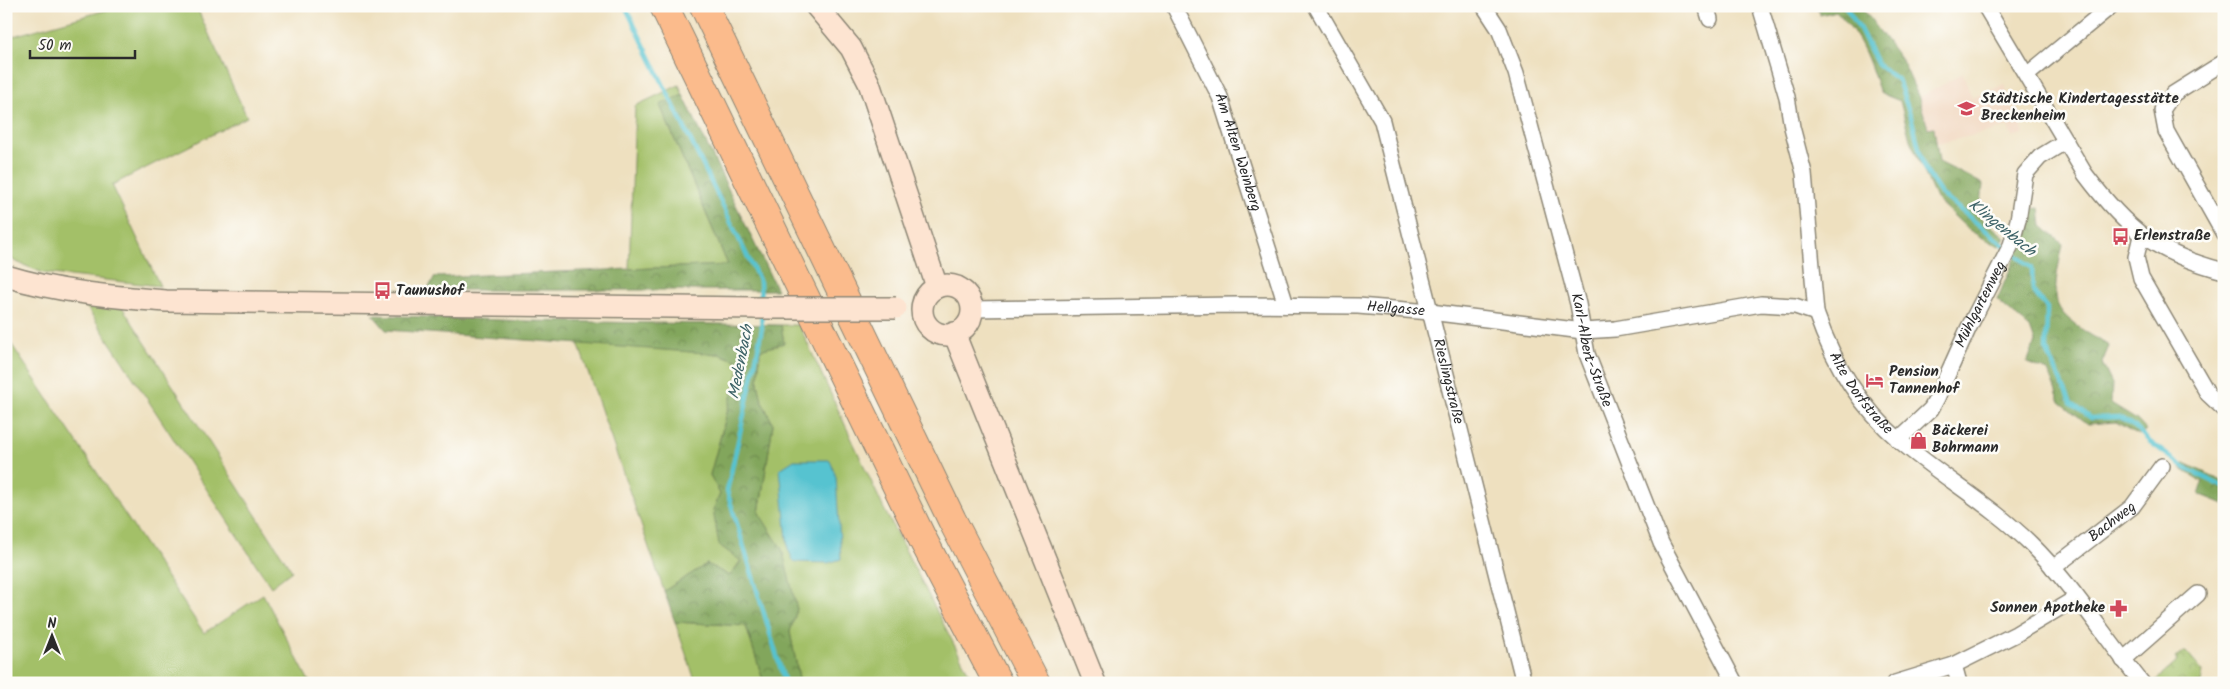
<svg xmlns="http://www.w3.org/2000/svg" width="2230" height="689" viewBox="0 0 2230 689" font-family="Kalam,sans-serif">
  <defs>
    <pattern id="forest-crowns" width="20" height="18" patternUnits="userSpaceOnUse" patternTransform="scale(1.25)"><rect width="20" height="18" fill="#82a65c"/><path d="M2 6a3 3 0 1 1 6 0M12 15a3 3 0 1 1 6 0" fill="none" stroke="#6b874c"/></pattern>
    <pattern id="park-crowns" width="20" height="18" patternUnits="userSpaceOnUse" patternTransform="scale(1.25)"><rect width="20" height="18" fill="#a3c067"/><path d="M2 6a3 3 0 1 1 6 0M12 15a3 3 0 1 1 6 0" fill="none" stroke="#859c55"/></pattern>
  </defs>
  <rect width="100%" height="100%" fill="#fdfcf7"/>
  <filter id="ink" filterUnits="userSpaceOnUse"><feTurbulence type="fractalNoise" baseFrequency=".02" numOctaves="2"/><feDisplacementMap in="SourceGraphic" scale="10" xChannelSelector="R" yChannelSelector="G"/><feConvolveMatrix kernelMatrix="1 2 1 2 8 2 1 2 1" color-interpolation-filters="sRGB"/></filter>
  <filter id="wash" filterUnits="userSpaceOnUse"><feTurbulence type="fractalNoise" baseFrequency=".0096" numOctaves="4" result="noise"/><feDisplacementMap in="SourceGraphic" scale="20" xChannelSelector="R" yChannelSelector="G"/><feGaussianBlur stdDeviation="1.12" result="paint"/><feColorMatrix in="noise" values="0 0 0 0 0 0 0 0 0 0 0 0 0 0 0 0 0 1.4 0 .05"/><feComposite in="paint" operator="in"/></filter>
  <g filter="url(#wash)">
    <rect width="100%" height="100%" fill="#eee0bf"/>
    <!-- built -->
    <path fill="#f1d5bd" d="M 1963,73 L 1972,98 L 2005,84 L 2012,108 L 2016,107 L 2024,134 L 2012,137 L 2008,127 L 1937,144 L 1934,127 L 1928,128 L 1919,98 Z"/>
    <!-- green -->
    <g fill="#a3c067" stroke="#677649">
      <path d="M 121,6 L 196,6 L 247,117 L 112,185 L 160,286 L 43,273 L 14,261 L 6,251 L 6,38 Z"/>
      <path d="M 679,85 L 683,95 L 660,105 L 728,265 L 629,269 L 635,106 Z"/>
      <path d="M 80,297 L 119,302 L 292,571 L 271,587 Z"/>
      <path d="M 781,325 L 799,325 L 884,509 L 974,683 L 800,683 L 790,632 L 797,609 L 759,513 L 773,424 L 762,401 L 758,383 L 760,350 L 784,343 Z"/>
      <path d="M 6,336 L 204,633 L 263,594 L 310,683 L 6,683 Z"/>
      <path d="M 578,343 L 719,354 L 741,362 L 710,475 L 720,494 L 713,510 L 741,560 L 730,576 L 707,564 L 664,591 Z"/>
      <path d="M 675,622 L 746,626 L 764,683 L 696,683 Z"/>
    </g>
    <!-- forest -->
    <g fill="url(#forest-crowns)" stroke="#566844">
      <path d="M 1817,6 L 1861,6 L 1904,64 L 1919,98 L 1928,128 L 1934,127 L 1939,162 L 1983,184 L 1980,217 L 2005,237 L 1999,247 L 1969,230 L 1936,199 L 1910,140 L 1900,101 L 1880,93 C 1868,59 1863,38 1836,11 L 1820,15 Z"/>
      <path d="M 683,95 L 777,290 L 427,290 L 435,277 L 728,265 L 660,105 Z"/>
      <path d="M 2040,208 L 2042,226 L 2063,244 C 2060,262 2053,283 2057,302 C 2061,320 2095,337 2109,346 L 2102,363 L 2112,384 L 2111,404 L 2137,420 L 2146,430 L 2138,435 L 2116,422 L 2088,424 L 2060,402 L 2048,371 L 2027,363 L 2035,342 L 2030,328 L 1997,300 L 2024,236 L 2029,209 Z"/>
      <path d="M 373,315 L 527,321 L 781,325 L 784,343 L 760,350 L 758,383 L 762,401 L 773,424 L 759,513 L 782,549 L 797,609 L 790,632 L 800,683 L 764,683 L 746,626 L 675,622 L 664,591 L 707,564 L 730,576 L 741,561 L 719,545 L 713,510 L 720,494 L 710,475 L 741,362 L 719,354 L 386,330 Z"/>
      <path d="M 2185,463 L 2224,482 L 2224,504 L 2199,494 L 2203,482 L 2181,469 Z"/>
    </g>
    <!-- park -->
    <path fill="url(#park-crowns)" stroke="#677649" d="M 2183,652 L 2186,652 L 2203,672 L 2201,683 L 2153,683 L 2177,662 L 2176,658 Z"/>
    <!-- water -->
    <path fill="#57c3d0" stroke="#41777e" d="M 794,460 L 830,460 L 836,477 L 841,559 L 828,563 L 794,562 L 788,549 L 780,469 Z"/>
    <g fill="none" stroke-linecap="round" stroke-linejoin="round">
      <!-- stream -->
      <g stroke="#57c3d0" stroke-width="4.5">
        <path d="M 625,6 L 760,282 L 761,301"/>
        <path d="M 1845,6 L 1860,29 L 1878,65 L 1898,80 L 1912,120 L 1924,168 L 1941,194 L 2032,268 L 2033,291 L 2047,308 L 2046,349 L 2071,403 L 2091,418 L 2119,417 L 2135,427 L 2150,442 L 2185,468 L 2224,487"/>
        <path d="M 761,314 L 762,328 L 754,369 L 727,491 L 785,683"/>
      </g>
    </g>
  </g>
  <g filter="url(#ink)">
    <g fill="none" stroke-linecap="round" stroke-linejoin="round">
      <defs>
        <g id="street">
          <path id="s1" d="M 1174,6 L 1220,97 L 1286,305"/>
          <path id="s2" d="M 1316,6 L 1382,121 L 1524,683"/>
          <path id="s3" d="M 1484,6 L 1499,29 L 1516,73 L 1578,304 L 1587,354 L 1661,543 L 1735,683"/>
          <path d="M 1706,6 L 1710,19"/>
          <path id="s4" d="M 1760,6 L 1787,97 L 1792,127 L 1804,173 L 1816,313 C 1833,362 1860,407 1900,441 C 1942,477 1991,505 2031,544 C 2071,583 2105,638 2142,683"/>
          <path d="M 1985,6 L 2085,174 C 2127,230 2155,253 2224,271"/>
          <path d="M 2224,62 L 2173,94 L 2162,110 L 2166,131 L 2224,234"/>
          <path d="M 2027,75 L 2111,6"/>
          <path d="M 2141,236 L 2136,257 L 2141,278 L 2208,394 L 2224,409"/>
          <path id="s5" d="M 971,309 L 1236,305 L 1358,306 L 1430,312 L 1583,331 L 1615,329 L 1761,304 L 1795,306 L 1816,313"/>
          <path id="s6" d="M 1898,440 L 1931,409 L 1937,398 L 1968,329 L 2011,245 L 2018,220 L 2025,174 L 2040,157 L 2066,141"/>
          <path id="s7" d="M 2053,568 L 2132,507 L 2162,466"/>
          <path d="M 2123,660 L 2198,594"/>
          <path d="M 1954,665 L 1959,683"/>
          <path d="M 1895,683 L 1954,665 L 2016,634 L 2076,598"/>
        </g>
        <g id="secondary">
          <path d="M 816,6 L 851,48 L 869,83 L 937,287"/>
          <path d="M 6,276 C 58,292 113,297 166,301 L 756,308"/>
          <circle cx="947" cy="310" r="25"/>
          <path d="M 954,333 L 1095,683"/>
        </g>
        <g id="highway">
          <path d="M 664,6 L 922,538 L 998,683"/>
          <path d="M 704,6 L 952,520 L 1036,683"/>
        </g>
      </defs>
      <!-- street casing -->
      <use href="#street" stroke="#8c8675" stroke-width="18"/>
      <!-- secondary casing -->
      <use href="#secondary" stroke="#8c8675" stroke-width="24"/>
      <!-- highway casing -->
      <use href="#highway" stroke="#8c8675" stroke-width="30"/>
      <!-- street -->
      <use href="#street" stroke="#fff" stroke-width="15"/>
      <!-- secondary -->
      <use href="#secondary" stroke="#fde4d1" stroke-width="21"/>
      <!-- highway -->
      <use href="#highway" stroke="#fbbb8c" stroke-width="28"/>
      <defs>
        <path id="secondary-bridge" d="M 756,308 L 896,308"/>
      </defs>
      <!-- secondary-bridge casing -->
      <use href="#secondary-bridge" stroke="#8c8675" stroke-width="24" stroke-linecap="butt"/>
      <!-- secondary-bridge -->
      <use href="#secondary-bridge" stroke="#fde4d1" stroke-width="21"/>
    </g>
  </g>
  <!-- icons -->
  <defs>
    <symbol id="school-bare" viewBox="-9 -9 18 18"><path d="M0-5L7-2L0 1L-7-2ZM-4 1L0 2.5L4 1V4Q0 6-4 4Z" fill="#d1495b" stroke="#fdfcf7" stroke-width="2.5" paint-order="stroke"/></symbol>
    <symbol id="bus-bare" viewBox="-9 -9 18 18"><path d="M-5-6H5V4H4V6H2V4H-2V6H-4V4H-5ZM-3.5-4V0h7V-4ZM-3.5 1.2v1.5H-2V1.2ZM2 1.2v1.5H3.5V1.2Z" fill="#d1495b" stroke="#fdfcf7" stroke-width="2.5" paint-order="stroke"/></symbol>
    <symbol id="hotel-bare" viewBox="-9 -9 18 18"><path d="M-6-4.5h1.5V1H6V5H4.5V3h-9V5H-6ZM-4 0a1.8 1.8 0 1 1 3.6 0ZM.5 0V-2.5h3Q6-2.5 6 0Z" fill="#d1495b" stroke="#fdfcf7" stroke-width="2.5" paint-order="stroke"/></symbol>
    <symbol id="shop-bare" viewBox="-9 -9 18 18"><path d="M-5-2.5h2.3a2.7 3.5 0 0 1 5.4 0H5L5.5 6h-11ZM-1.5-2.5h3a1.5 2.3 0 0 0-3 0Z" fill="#d1495b" stroke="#fdfcf7" stroke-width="2.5" paint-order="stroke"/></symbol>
    <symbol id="pharmacy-bare" viewBox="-9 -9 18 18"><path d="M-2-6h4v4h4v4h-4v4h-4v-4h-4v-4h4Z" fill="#d1495b" stroke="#fdfcf7" stroke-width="2.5" paint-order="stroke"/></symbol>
  </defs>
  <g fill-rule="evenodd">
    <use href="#school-bare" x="1954" y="96" width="25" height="25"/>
    <use href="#bus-bare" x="2108" y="224" width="25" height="25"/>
    <use href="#bus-bare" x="370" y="278" width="25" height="25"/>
    <use href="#hotel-bare" x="1862" y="368" width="25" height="25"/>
    <use href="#shop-bare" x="1906" y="428" width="25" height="25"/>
    <use href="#pharmacy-bare" x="2106" y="596" width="25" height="25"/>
  </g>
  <g text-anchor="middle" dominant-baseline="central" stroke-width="5" stroke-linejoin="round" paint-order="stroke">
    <!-- poi labels -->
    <g font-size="15" font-weight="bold" fill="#2b2b2b" stroke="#fdfcf7" text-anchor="start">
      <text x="1981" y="99">Städtische Kindertagesstätte<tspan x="1981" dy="17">Breckenheim</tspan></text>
      <text x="2134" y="236">Erlenstraße</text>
      <text x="396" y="291">Taunushof</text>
      <text x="1889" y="372">Pension<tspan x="1889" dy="17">Tannenhof</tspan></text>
      <text x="1932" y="431">Bäckerei<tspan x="1932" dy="17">Bohrmann</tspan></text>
      <text x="2105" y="608" text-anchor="end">Sonnen Apotheke</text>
    </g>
    <!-- street labels -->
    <g font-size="15" fill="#2b2b2b" stroke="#fdfcf7">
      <text stroke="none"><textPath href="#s1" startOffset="160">Am Alten Weinberg</textPath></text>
      <text stroke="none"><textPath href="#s6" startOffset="161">Mühlgartenweg</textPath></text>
      <text stroke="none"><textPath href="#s5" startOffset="425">Hellgasse</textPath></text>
      <text stroke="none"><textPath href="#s3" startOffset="362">Karl-Albert-Straße</textPath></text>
      <text stroke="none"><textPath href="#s2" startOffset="401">Rieslingstraße</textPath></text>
      <text stroke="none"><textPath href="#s4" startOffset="406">Alte Dorfstraße</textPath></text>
      <text stroke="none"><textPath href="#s7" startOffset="75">Bachweg</textPath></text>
    </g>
    <!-- water labels -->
    <g font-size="16" font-style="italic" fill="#3a6065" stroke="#fdfcf7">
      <text transform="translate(2002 228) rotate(39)">Klingenbach</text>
      <text transform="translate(741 362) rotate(-79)">Medenbach</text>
    </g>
  </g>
  <!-- margin -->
  <rect width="2230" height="689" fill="none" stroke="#fdfcf7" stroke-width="25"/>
  <!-- north arrow -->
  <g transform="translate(52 636)" stroke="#fdfcf7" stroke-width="4" paint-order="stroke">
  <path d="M0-4L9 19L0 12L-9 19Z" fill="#2b2b2b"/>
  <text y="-8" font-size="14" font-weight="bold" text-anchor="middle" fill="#2b2b2b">N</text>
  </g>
  <!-- scale -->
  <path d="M30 50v8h105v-8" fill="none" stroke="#2b2b2b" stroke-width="2.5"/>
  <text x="38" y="50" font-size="15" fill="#2b2b2b" stroke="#fdfcf7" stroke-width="4" paint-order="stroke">50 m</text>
</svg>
